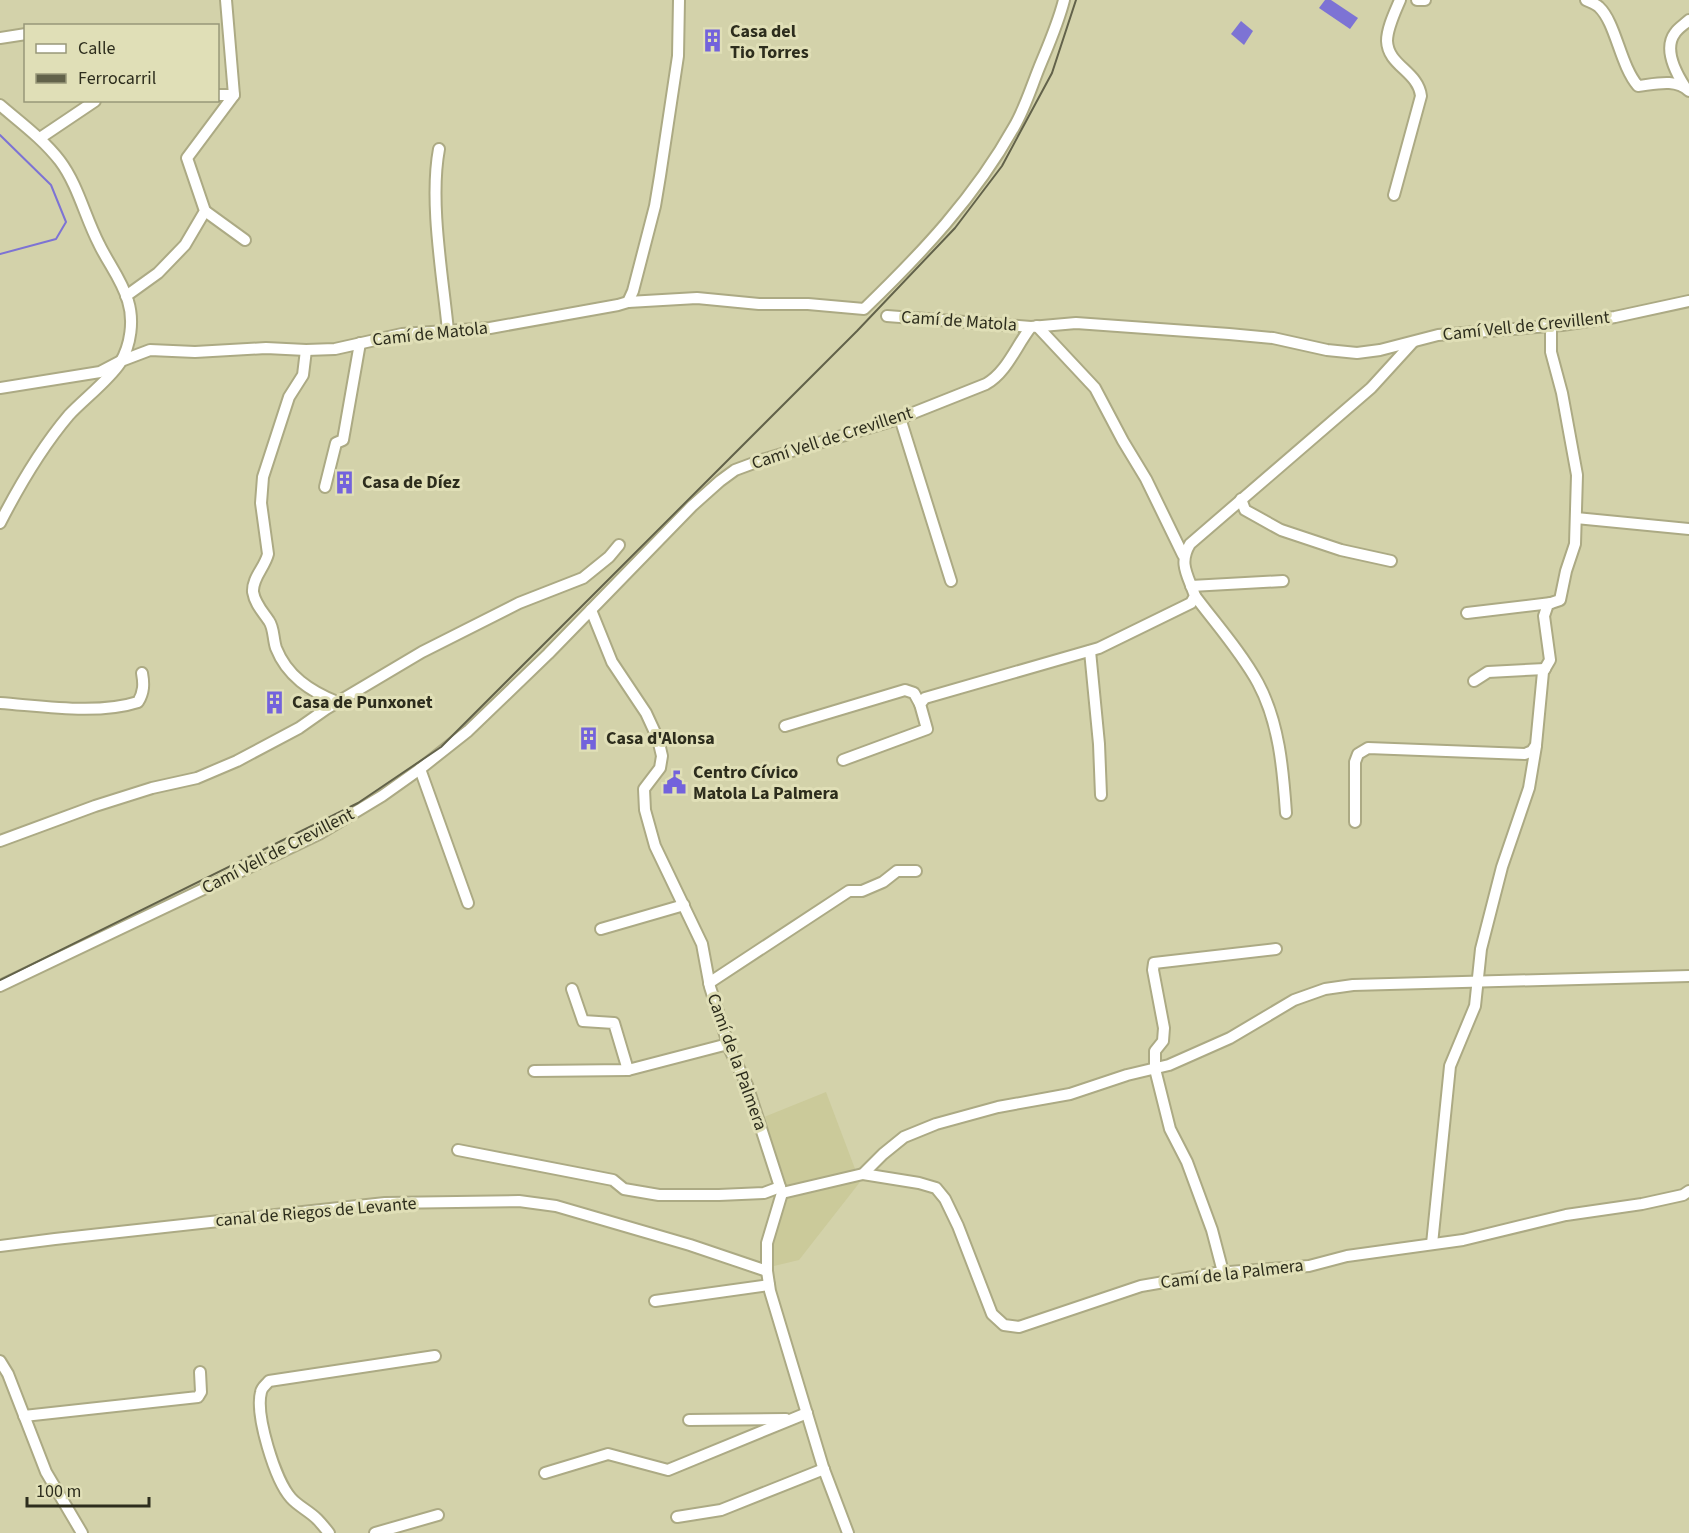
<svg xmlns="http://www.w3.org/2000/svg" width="1689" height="1533" viewBox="0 0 1689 1533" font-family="'Source Sans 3',sans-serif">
  <rect width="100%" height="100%" fill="#d3d2aa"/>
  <!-- built -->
  <path fill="#cbca9a" d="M 826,1092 L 860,1182 L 799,1260 L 774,1266 L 772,1239 L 787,1186 L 764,1117 Z"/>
  <!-- water -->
  <g fill="#7d73d4">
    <path d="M 1325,0 L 1331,0 L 1358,18 L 1350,29 L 1319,8 Z"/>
    <path d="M 1241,21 L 1253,31 L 1244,45 L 1231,34 Z"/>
  </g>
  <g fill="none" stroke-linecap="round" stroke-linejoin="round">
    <!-- stream -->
    <path stroke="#7d73d4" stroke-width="2" d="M 0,135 L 51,185 L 66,222 L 56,239 L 0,254"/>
    <defs>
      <g id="minor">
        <path d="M 1417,0 L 1425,0"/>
        <path d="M 1586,0 C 1590,2 1596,4 1599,7 C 1616,23 1620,65 1638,86 C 1655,84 1676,78 1689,91"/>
        <path d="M 0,38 L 26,34"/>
        <path d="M 1685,87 C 1676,73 1663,49 1675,33 C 1678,28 1685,24 1689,20"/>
        <path d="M 218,95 L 234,95"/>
        <path d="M 0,105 C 21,123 43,139 60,161 C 78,185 85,217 99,244 C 108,263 122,280 128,301 C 134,320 131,345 120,363 C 109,380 84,399 69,415 C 41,448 20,484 0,523"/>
        <path d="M 40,138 L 95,101"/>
        <path d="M 439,149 C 429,202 443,278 448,331"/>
        <path d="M 1394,195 L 1421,96 C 1418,71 1388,66 1387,41 C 1387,28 1395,12 1400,0"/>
        <path d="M 205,211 L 245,240"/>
        <path d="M 126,296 L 158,273 L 185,245 L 205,211 L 187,158 L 234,95 L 226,0"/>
        <path d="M 628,302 L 633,291 L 655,206 L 660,176 L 678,56 L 679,0"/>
        <path d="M 887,316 L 1031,327"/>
        <path d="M 1037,326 L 1095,388 L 1123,441 L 1146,479 L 1183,555"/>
        <path d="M 306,350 L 303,375 L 289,397 L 263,477 L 261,503 L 268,554 C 265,567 252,578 253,592 C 255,604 263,612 269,621 C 274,628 273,639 276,648 C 287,676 310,691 337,702"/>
        <path d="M 0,388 L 100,372 L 121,361 L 150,350 L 195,352 L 266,348 L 306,350 L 335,349 L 402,334 L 490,328 L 618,305 L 628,302 L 697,298 L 759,304 L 808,304 L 864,309 C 921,254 975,197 1014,127 C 1025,108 1031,88 1039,68 C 1048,46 1058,24 1064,0"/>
        <path d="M 900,418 L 951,581"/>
        <path d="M 325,487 L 336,443 L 343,440 L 360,343"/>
        <path d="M 1241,499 L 1245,510 L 1281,530 L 1341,550 L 1391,561"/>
        <path d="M 1576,518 L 1689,529"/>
        <path d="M 1191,586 L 1283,581"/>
        <path d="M 1195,596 C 1216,624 1241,652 1258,683 C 1279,722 1283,769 1286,813"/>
        <path d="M 591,610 L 612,662 L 646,713 L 658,739 L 662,756 L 660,768 L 644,789 L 645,810 L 655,846 L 702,944 L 710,987 L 730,1050 L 747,1085 L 782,1193 L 767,1243 L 767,1271 L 770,1291 L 823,1467 L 848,1533"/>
        <path d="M 1467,613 L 1551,603"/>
        <path d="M 1090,651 L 1099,744 L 1101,795"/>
        <path d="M 1474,681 L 1488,672 L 1545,669"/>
        <path d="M 0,703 C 42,706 98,715 138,702 C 144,692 144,684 142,673"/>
        <path d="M 785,726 L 905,690 L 914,693 L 920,704"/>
        <path d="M 843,760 L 927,729 L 920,704 L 925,698 L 1099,648 L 1191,603 L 1195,596 C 1188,575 1178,564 1190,544 L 1371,388 L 1413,342"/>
        <path d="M 420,769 L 468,903"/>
        <path d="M 1355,822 L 1355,762 L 1358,754 L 1368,748 L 1525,754 L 1532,751 L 1536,745 L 1543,672 L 1550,660 L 1544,616 L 1548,604 L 1560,600 L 1566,571 L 1575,544 L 1577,475 L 1562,393 L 1551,352 L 1551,326"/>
        <path d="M 0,841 L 95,806 L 152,788 L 197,778 L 237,761 L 299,728 L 326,709 L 422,652 L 519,603 L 583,578 L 609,557 L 619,545"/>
        <path d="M 601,929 L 684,905"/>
        <path d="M 709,983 L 849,891 L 862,891 L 883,882 L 897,871 L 916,871"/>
        <path d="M 0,986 L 319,834 L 382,796 L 420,769 L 468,731 L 548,654 L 692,506 L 720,481 L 735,470 L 762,460 L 898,419 L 986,384 C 1007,372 1016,346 1031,327 L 1076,323 L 1229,334 L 1273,338 L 1327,350 L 1357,353 L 1380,350 L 1438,335 L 1562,325 L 1615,317 L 1689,301"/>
        <path d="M 572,989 L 583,1021 L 614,1023 L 628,1070"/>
        <path d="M 534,1071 L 628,1070 L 728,1044"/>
        <path d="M 458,1150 L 613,1180 L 624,1189 L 659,1195 L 719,1195 L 764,1193 L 780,1187"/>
        <path d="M 863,1174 L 919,1183 L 936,1188 L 945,1199 L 958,1226 L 992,1314 L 1004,1325 L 1019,1327 L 1141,1286 L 1216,1273 L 1309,1266 L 1347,1256 L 1463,1240 L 1566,1215 L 1642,1204 L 1683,1195 L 1689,1191"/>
        <path d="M 782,1193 L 863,1174 L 883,1154 L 904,1137 L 936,1124 L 998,1107 L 1070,1094 L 1127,1075 L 1169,1065 L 1230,1038 L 1294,1000 L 1325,989 L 1353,985 L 1689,976"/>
        <path d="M 1432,1244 L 1450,1066 L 1475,1006 L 1481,949 L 1502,867 L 1529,788 L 1536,746"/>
        <path d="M 0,1246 L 55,1239 L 385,1203 L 519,1201 L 556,1206 L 690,1245 L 767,1271"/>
        <path d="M 1223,1272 L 1212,1230 L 1187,1162 L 1170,1129 L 1155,1069 L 1155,1051 L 1163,1041 L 1164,1028 L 1153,970 L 1154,963 L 1276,949"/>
        <path d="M 655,1301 L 769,1285"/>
        <path d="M 0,1361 L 8,1374 L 46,1472 L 82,1533"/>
        <path d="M 24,1416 L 198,1397 L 201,1392 L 200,1372"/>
        <path d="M 689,1420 L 786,1419"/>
        <path d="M 545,1473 L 608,1454 L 668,1470 L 807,1413"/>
        <path d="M 677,1517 L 721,1510 L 824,1469"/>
        <path d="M 329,1533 C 325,1528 321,1523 317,1519 C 309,1511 298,1506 291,1498 C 275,1480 255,1415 261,1392 C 262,1387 266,1385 269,1381 L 435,1356"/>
        <path d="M 375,1533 L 438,1515"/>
      </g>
    </defs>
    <!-- minor casing -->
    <use href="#minor" stroke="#acaa84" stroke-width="14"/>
    <!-- minor -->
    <use href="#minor" stroke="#fff" stroke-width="10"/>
    <!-- rail -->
    <path stroke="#62624a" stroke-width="2" d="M 0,980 L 358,803 L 441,747 L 857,331 L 955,228 L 1002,166 L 1052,73 L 1076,0"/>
  </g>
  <!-- icons -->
  <defs>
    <symbol id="building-bare" viewBox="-9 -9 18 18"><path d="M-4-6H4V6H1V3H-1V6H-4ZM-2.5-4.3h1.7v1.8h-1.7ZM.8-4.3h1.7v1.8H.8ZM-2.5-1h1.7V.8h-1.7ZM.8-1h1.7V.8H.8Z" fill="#7362dc" stroke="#e0dfb7" stroke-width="2.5" paint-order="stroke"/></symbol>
    <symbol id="civic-bare" viewBox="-9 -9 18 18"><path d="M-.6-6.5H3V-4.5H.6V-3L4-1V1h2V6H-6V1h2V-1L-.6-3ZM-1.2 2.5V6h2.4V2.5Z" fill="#7362dc" stroke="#e0dfb7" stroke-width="2.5" paint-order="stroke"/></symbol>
  </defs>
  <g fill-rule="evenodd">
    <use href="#building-bare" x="696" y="24" width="33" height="33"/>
    <use href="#building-bare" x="328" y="466" width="33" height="33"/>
    <use href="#building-bare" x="258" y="686" width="33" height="33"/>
    <use href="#building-bare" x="572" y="722" width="33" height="33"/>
    <use href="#civic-bare" x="658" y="766" width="33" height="33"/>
  </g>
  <g text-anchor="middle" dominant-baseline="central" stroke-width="6" stroke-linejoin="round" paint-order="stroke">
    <!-- poi labels -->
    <g font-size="18" font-weight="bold" fill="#2d2d1d" stroke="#e0dfb7" text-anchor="start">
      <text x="730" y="31">Casa del<tspan x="730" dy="21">Tio Torres</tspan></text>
      <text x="362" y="482">Casa de Díez</text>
      <text x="292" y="702">Casa de Punxonet</text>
      <text x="606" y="738">Casa d'Alonsa</text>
      <text x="693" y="772">Centro Cívico<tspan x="693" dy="21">Matola La Palmera</tspan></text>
    </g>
    <!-- street labels -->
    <g font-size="18" fill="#2d2d1d" stroke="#e0dfb7">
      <text transform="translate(959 321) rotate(4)">Camí de Matola</text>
      <text transform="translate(1526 326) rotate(-6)">Camí Vell de Crevillent</text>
      <text transform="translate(430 334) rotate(-6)">Camí de Matola</text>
      <text transform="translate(832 438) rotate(-18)">Camí Vell de Crevillent</text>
      <text transform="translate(278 851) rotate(-27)">Camí Vell de Crevillent</text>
      <text transform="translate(737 1062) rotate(70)">Camí de la Palmera</text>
      <text transform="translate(316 1212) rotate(-5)">canal de Riegos de Levante</text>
      <text transform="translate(1232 1274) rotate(-7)">Camí de la Palmera</text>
    </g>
  </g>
  <!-- legend -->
  <rect x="24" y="24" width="195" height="78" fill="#e0dfb7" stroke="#989879" stroke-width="1.5"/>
  <rect x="36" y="44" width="30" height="9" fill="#ffffff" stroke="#989879" stroke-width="1.5"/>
  <text x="78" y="54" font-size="18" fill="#2d2d1d">Calle</text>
  <rect x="36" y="74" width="30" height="9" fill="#62624a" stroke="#989879" stroke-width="1.5"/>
  <text x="78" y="84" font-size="18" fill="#2d2d1d">Ferrocarril</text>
  <!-- scale -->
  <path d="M27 1497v9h122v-9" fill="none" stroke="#2d2d1d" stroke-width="3"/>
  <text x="36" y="1497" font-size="18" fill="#2d2d1d" stroke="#e0dfb7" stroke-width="4.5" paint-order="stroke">100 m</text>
</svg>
